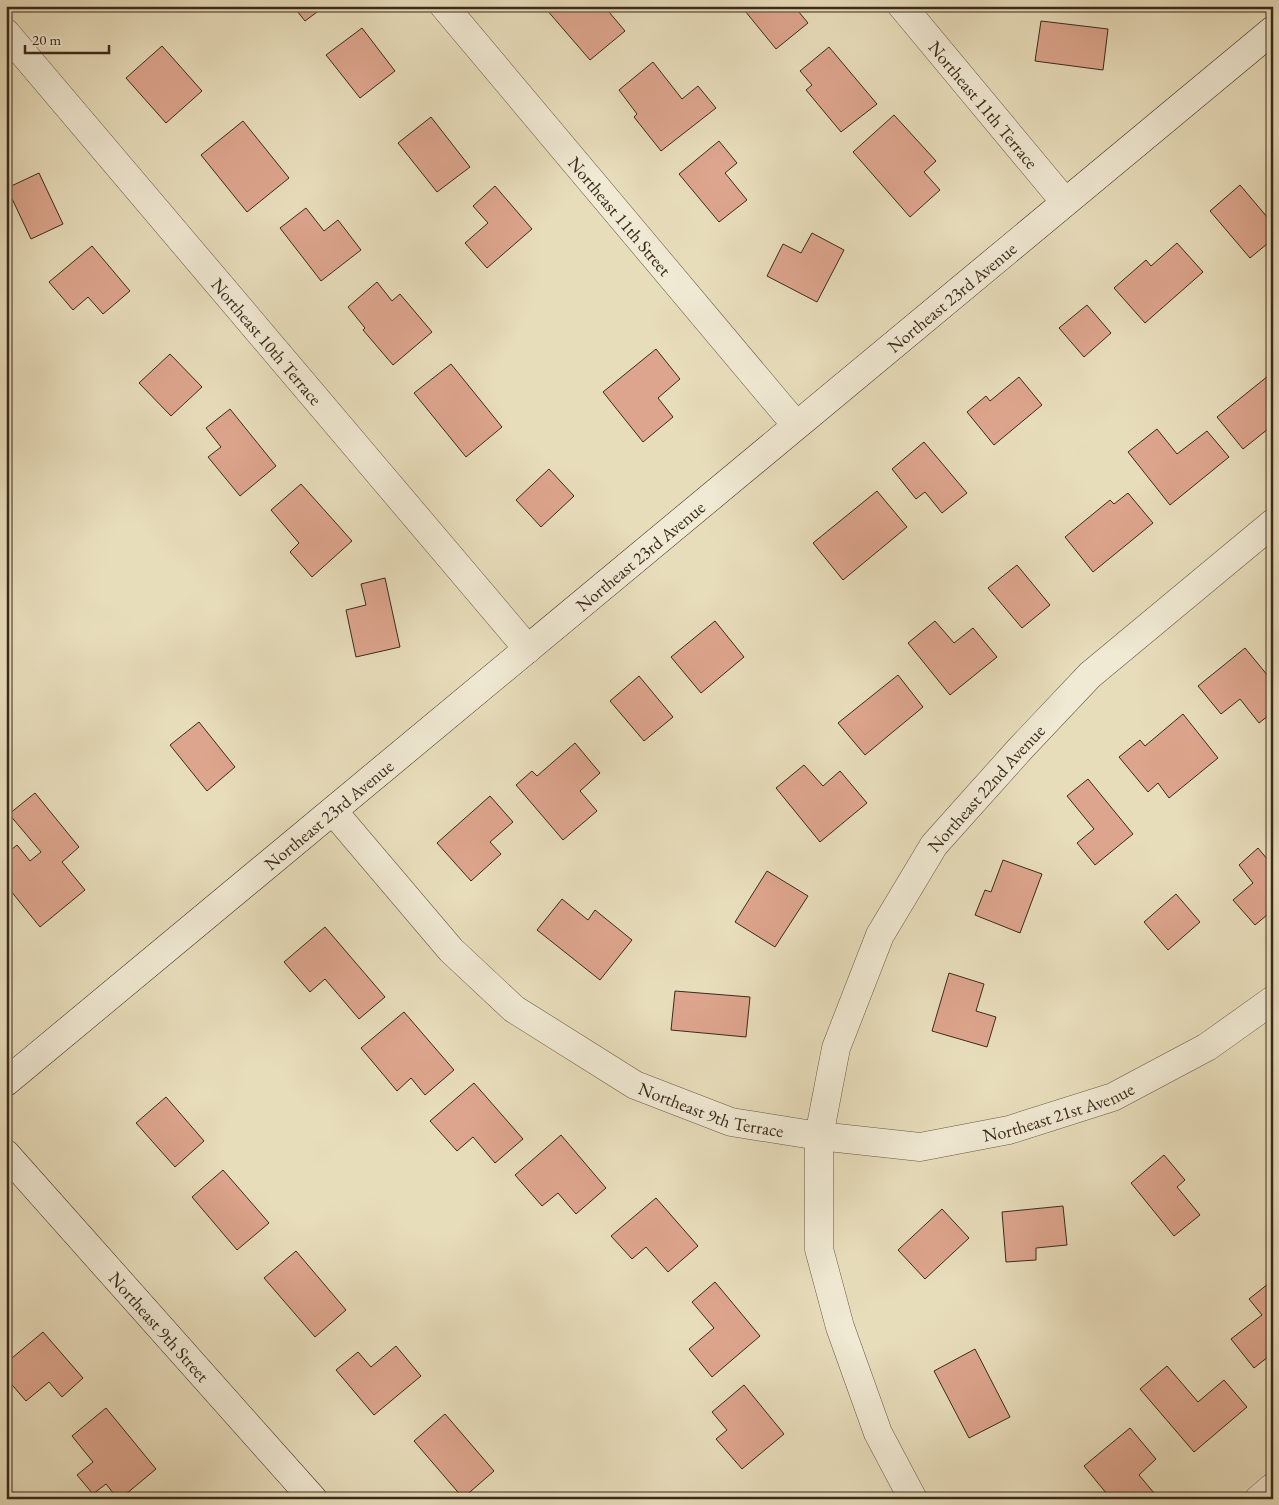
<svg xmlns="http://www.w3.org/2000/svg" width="1279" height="1505" viewBox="0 0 1279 1505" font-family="'EB Garamond',serif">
  <rect width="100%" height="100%" fill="#e8ddbb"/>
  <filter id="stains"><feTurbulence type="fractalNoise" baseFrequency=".004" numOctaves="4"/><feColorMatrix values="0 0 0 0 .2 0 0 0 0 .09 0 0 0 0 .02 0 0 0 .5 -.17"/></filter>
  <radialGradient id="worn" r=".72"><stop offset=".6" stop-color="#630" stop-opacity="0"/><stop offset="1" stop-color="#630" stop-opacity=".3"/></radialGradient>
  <!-- building -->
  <g fill="#dda58d" stroke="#3a2a1b">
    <path d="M 293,6 L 325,6 L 305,21 Z"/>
    <path d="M 549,6 L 604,6 L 625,31 L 590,60 L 546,9 Z"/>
    <path d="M 751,6 L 794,6 L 808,23 L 776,49 L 745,11 Z"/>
    <path d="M 1041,21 L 1108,29 L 1103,70 L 1035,61 Z"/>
    <path d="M 362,28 L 395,71 L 360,98 L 326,55 Z"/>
    <path d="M 162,46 L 202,91 L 166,123 L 126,78 Z"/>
    <path d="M 829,47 L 877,104 L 841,132 L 806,90 L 812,85 L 800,71 Z"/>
    <path d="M 653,62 L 682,99 L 698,86 L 716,108 L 661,151 L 634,117 L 637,114 L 619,90 Z"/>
    <path d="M 894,115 L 936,161 L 924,172 L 940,190 L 910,217 L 853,152 Z"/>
    <path d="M 431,117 L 470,167 L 437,192 L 398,143 Z"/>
    <path d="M 243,121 L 289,178 L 247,212 L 201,155 Z"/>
    <path d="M 719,141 L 737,163 L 725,173 L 747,200 L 719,222 L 679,174 Z"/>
    <path d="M 39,173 L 63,224 L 31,239 L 7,188 Z"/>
    <path d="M 1240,185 L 1273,224 L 1273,239 L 1250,258 L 1210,211 Z"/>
    <path d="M 495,186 L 532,229 L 487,268 L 465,243 L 488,223 L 473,206 Z"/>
    <path d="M 306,208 L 324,231 L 338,220 L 361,250 L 321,281 L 280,228 Z"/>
    <path d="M 812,233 L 844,250 L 817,302 L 767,276 L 783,244 L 801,253 Z"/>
    <path d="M 1177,243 L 1203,272 L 1145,323 L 1114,288 L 1146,260 L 1151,266 Z"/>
    <path d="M 92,246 L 130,291 L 103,314 L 88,297 L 73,310 L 49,282 Z"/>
    <path d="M 377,282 L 392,301 L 400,294 L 432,332 L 393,365 L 363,330 L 365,328 L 348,307 Z"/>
    <path d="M 1087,305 L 1111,333 L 1084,357 L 1059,328 Z"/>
    <path d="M 656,349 L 680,379 L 658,398 L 673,417 L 643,442 L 603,392 Z"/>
    <path d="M 170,354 L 202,387 L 171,416 L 139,383 Z"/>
    <path d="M 451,364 L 502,427 L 466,457 L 414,393 Z"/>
    <path d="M 1273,372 L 1273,425 L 1243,449 L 1217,417 Z"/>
    <path d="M 1019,377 L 1042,405 L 994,445 L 967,412 L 986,396 L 990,401 Z"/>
    <path d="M 230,409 L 276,466 L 240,496 L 208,457 L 221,447 L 206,428 Z"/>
    <path d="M 1157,429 L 1177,454 L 1207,431 L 1229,457 L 1170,505 L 1128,452 Z"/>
    <path d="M 924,442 L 967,493 L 942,513 L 925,492 L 916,499 L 892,469 Z"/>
    <path d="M 549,469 L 574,496 L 541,527 L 516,500 Z"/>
    <path d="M 301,484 L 352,541 L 312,577 L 290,552 L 299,543 L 271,510 Z"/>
    <path d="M 877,491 L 907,527 L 843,580 L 813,543 Z"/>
    <path d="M 1128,493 L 1153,523 L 1093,572 L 1065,537 L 1110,500 L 1114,504 Z"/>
    <path d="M 1017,565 L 1050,605 L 1022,628 L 988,588 Z"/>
    <path d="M 385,578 L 400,647 L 356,657 L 346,610 L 366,605 L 361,584 Z"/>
    <path d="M 715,621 L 744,657 L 701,693 L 671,657 Z"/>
    <path d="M 935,621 L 954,643 L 973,628 L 997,657 L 950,695 L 908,643 Z"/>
    <path d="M 1245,648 L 1273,682 L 1273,712 L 1259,723 L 1240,699 L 1221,714 L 1198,686 Z"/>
    <path d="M 898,675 L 923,707 L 865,755 L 838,723 Z"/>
    <path d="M 639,676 L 673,717 L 644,741 L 610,701 Z"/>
    <path d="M 1183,714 L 1218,758 L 1169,798 L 1158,783 L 1148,792 L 1119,757 L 1140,740 L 1145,746 Z"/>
    <path d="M 199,722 L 235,767 L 207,791 L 170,745 Z"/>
    <path d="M 575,743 L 600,773 L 580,791 L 597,811 L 563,840 L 516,785 L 532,771 L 537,776 Z"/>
    <path d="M 804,765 L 823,786 L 840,771 L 867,803 L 820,842 L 776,788 Z"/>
    <path d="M 1088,779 L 1133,834 L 1095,865 L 1077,843 L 1094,829 L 1067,796 Z"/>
    <path d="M 35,793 L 79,847 L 62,862 L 85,890 L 40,927 L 6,885 L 6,854 L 17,845 L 30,861 L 41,852 L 9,814 Z"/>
    <path d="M 490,796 L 513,822 L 490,842 L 501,854 L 471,881 L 437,843 Z"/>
    <path d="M 1258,848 L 1273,866 L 1273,910 L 1255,925 L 1233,900 L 1253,883 L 1239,865 Z"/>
    <path d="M 1003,860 L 1042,874 L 1020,933 L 975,915 L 985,890 L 991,892 Z"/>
    <path d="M 767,871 L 808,896 L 775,947 L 735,922 Z"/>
    <path d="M 1176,894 L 1200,922 L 1168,950 L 1144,922 Z"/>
    <path d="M 562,899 L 588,920 L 595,910 L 632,940 L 600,980 L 537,930 Z"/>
    <path d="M 325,927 L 385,997 L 359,1019 L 325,979 L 310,992 L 284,962 Z"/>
    <path d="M 949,973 L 984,984 L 976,1011 L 996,1017 L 987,1047 L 932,1031 Z"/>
    <path d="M 675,991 L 750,997 L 746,1037 L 671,1030 Z"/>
    <path d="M 404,1012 L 454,1070 L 425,1095 L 411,1078 L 397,1091 L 361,1048 Z"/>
    <path d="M 474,1083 L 523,1139 L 495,1163 L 473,1137 L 457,1151 L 430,1121 Z"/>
    <path d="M 166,1097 L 204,1141 L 175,1167 L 136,1123 Z"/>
    <path d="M 561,1135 L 606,1188 L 576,1214 L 558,1193 L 542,1206 L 515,1175 Z"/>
    <path d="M 1164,1155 L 1185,1180 L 1177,1187 L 1200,1215 L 1174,1236 L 1131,1183 Z"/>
    <path d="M 223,1170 L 269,1223 L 237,1250 L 192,1197 Z"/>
    <path d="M 656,1198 L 698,1246 L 668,1272 L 646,1247 L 632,1259 L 611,1236 Z"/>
    <path d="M 1063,1206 L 1067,1245 L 1036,1248 L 1036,1260 L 1006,1262 L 1002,1212 Z"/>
    <path d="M 942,1209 L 969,1238 L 925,1279 L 898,1250 Z"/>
    <path d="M 296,1251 L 346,1310 L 315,1337 L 264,1278 Z"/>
    <path d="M 715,1282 L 760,1336 L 712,1377 L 689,1349 L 714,1328 L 692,1302 Z"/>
    <path d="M 1268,1284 L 1273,1290 L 1273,1353 L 1254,1368 L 1231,1339 L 1262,1315 L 1249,1299 Z"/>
    <path d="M 43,1332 L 83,1378 L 62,1397 L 49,1382 L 26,1401 L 6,1378 L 6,1363 Z"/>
    <path d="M 396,1346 L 421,1376 L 374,1415 L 336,1370 L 358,1352 L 371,1367 Z"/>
    <path d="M 975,1349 L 1010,1417 L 969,1438 L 934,1371 Z"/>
    <path d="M 1167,1366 L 1198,1402 L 1224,1380 L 1247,1407 L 1194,1452 L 1140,1389 Z"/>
    <path d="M 744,1385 L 784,1434 L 742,1469 L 716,1439 L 727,1430 L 712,1412 Z"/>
    <path d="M 106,1408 L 156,1469 L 120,1499 L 118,1499 L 106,1484 L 93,1494 L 77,1475 L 93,1462 L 72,1436 Z"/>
    <path d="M 445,1414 L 494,1471 L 463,1498 L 414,1441 Z"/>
    <path d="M 1130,1428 L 1156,1459 L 1139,1475 L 1154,1493 L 1147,1499 L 1111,1499 L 1084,1466 Z"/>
  </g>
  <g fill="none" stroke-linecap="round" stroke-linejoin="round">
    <defs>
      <g id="street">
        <path id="s1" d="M 444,6 L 796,425"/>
        <path id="s2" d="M 902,6 L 1065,202"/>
        <path id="s3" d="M 6,33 L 528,649"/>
        <path id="s4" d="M 333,811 L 451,950 L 514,1009 L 635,1085 L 731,1122 L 819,1136 L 920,1147 L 1009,1130 L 1113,1097 L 1207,1047 L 1273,1000"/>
        <path id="s5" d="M 913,1499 L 878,1433 L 840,1327 L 819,1249 L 819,1136 L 836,1048 L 880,935 L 934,845 L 1020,749 L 1090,675 L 1273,523"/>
        <path d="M 1259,1499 L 1273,1487"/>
      </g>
      <g id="secondary">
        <path id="s6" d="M 6,1082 L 1273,30"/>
        <path id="s7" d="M 6,1154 L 313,1499"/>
      </g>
    </defs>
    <!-- street casing -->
    <use href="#street" stroke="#665743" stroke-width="29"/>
    <!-- secondary casing -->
    <use href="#secondary" stroke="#3a2a1b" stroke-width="29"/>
    <!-- street -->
    <use href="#street" stroke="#f0e9d3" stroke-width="28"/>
    <!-- secondary -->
    <use href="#secondary" stroke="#f0e9d3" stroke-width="28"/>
  </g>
  <g text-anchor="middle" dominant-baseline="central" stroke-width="4" stroke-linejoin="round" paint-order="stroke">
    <!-- street labels -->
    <g font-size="18" fill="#3a2a1b" stroke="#f0e9d3">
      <text stroke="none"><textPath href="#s2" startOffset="128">Northeast 11th Terrace</textPath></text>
      <text stroke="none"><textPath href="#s1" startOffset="274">Northeast 11th Street</textPath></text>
      <text stroke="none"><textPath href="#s6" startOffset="1229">Northeast 23rd Avenue</textPath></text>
      <text stroke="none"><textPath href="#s3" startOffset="404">Northeast 10th Terrace</textPath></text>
      <text stroke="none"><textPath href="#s6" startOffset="824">Northeast 23rd Avenue</textPath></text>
      <text stroke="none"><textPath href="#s5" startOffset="774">Northeast 22nd Avenue</textPath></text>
      <text stroke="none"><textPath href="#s6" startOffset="419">Northeast 23rd Avenue</textPath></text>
      <text stroke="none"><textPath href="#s4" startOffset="492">Northeast 9th Terrace</textPath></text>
      <text stroke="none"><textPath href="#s4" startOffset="848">Northeast 21st Avenue</textPath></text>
      <text stroke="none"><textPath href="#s7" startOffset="231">Northeast 9th Street</textPath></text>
    </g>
  </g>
  <!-- margin -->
  <rect width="1279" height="1505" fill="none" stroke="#e8ddbb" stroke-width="25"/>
  <rect x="8" y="8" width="1264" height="1490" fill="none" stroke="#3a2a1b" stroke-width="2.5"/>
  <rect x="12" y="12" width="1254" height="1480" fill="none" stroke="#3a2a1b"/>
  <!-- scale -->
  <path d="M25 45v8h84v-8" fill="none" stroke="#3a2a1b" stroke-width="2.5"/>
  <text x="32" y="45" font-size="15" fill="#3a2a1b" stroke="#f0e9d3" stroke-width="4" paint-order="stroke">20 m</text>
  <rect width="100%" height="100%" filter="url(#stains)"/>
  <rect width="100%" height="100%" fill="url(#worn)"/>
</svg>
